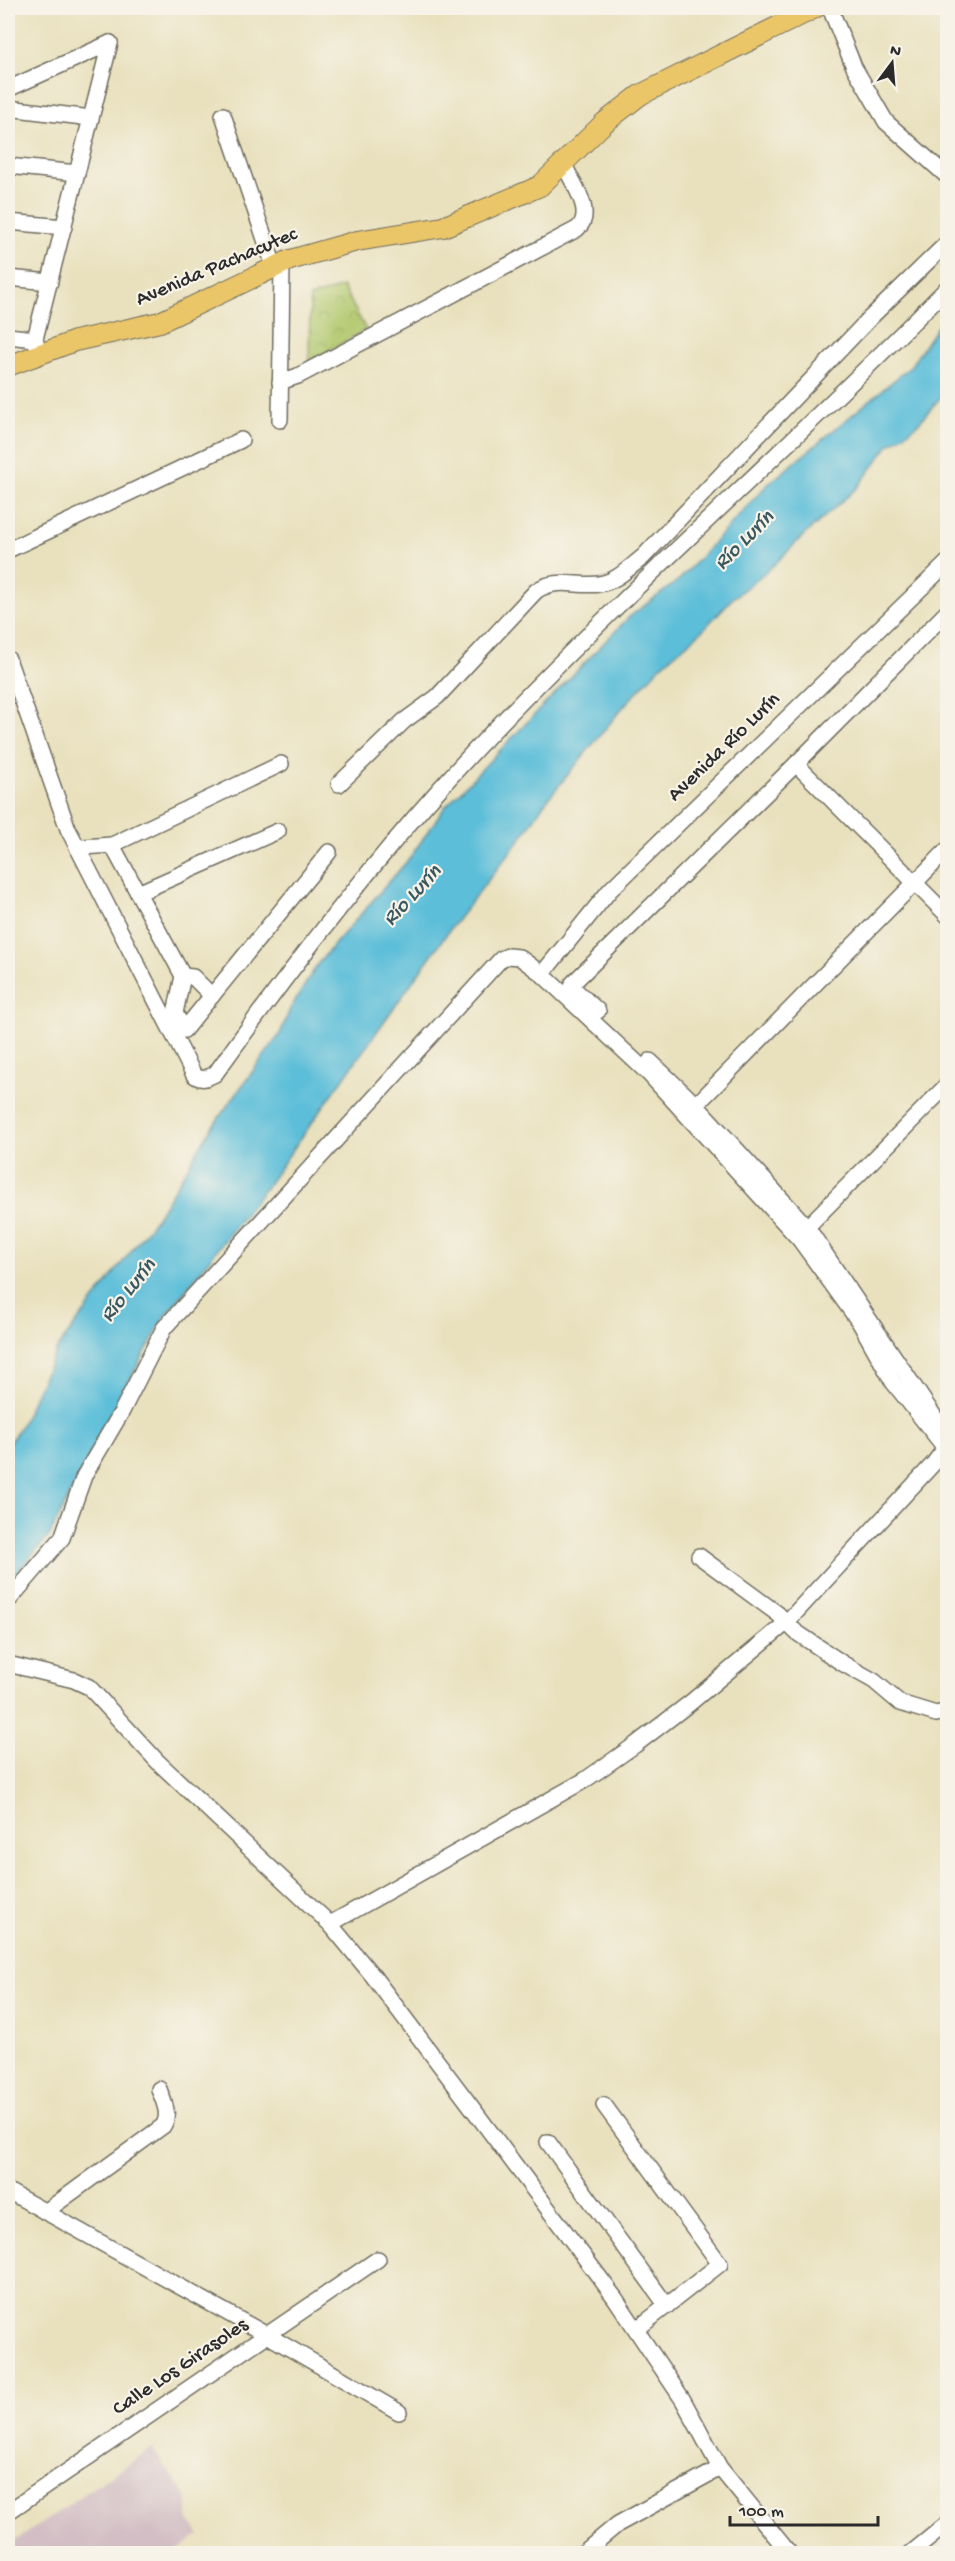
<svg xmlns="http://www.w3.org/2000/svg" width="955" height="2561" viewBox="0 0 955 2561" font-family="'Gochi Hand',sans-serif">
  <defs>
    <pattern id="park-crowns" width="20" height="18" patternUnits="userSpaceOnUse" patternTransform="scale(1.5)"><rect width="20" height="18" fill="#b1c86c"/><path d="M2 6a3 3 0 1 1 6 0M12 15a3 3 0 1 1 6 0" fill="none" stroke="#98ac5e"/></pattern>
  </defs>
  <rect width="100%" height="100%" fill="#f7f3e8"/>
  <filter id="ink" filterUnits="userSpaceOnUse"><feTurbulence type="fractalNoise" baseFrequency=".0167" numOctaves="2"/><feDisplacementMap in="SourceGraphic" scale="12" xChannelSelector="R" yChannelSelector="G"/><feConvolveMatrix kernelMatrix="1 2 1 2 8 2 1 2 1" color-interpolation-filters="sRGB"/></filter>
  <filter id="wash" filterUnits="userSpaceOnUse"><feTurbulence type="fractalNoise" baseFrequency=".008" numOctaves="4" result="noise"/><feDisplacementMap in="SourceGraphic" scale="24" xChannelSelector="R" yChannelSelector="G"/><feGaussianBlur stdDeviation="1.35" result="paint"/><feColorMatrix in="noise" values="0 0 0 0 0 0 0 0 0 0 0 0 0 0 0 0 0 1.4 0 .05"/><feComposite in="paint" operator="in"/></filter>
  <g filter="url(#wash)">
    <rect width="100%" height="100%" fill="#e9e1be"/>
    <!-- industrial -->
    <path fill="#d2bec4" d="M 152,2448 L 188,2498 L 188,2519 L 200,2535 L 174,2553 L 8,2553 L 8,2546 Z"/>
    <!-- park -->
    <path fill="url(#park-crowns)" stroke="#6e7a4c" stroke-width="1.5" d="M 343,287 L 366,330 L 309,361 L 310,297 Z"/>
    <!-- water -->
    <path fill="#5bbed9" stroke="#437482" stroke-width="1.5" d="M 947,312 L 947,390 L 916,426 L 889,445 L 857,488 L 803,536 L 773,566 L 732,599 L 702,631 L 661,666 L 624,706 L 544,804 L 522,837 L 453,925 L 269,1183 L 164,1318 L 105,1425 L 49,1536 L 8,1582 L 8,1444 L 19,1429 L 57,1349 L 159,1214 L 212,1127 L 280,1034 L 290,1009 L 319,962 L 409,859 L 445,807 L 629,617 L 680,579 L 766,486 L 910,367 Z"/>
  </g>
  <g filter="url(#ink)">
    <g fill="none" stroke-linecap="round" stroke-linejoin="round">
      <defs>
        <g id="minor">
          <path d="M 830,8 L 854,67 L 886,122 L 948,177"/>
          <path d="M 8,89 L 110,43"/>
          <path d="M 8,108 L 91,118"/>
          <path d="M 223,115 L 274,266"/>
          <path d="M 8,166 L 77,173"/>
          <path d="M 8,222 L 64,227"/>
          <path d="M 8,278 L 50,282"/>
          <path d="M 8,336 L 35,339"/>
          <path d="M 39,354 L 35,339 L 110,43"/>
          <path d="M 280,382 L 298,376 L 577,229 C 596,213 572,182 564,165"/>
          <path d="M 280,420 L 282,262"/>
          <path d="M 8,550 L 241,440"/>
          <path d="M 8,659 L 68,829 L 194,1075 C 202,1081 207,1078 215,1074 C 301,954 395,832 498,726 C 643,575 801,437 948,287"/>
          <path d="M 281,764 L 112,845 L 183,976 L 175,1013 L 184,1030 L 329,852"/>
          <path d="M 796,764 L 948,916"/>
          <path d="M 339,784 L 404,721 L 437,697 L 536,591 C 555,577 577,587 599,584 C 616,582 630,567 643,557 L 870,318 L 948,242"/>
          <path d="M 78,849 L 83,847 L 112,845"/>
          <path d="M 138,893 L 278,831"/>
          <path d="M 542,974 L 610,890 L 948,562"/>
          <path d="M 183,976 L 193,977 L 212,996"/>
          <path d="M 598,1011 L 572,987 L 573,983 L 796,764 L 948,611"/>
          <path d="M 650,1061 L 696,1105 L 807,1227 L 948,1437"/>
          <path d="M 696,1105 L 948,849"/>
          <path d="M 807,1227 L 948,1084"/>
          <path d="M 699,1556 L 778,1614 L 796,1632 L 842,1663 L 874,1681 L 900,1703 L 936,1714 L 948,1711"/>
          <path d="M 8,1601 L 62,1538 L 84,1476 L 121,1413 L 164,1328 L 501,959 L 508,956 L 519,957 L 542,974 L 649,1074 L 800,1240 L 860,1323 L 893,1382 L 942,1444 L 943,1451 L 934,1463 L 786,1623 L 690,1703 L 635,1745 L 585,1780 L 330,1924"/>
          <path d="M 8,1664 L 74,1680 L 89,1687 L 158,1762 L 330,1924 L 373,1976 L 615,2298 L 683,2400 L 720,2468 L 790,2554"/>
          <path d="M 604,2105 L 720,2264 L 637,2329"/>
          <path d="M 548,2142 L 667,2306"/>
          <path d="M 8,2191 L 267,2335 L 399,2412"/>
          <path d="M 45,2212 L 163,2126 C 171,2114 163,2101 159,2089"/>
          <path d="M 8,2512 L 378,2259"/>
          <path d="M 582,2554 L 618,2524 L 720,2468"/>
          <path d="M 910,2554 L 948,2523"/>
        </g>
        <path id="major" d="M 8,366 L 75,341 L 160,322 L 290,260 L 357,241 L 443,227 L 524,193 L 540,186 L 604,123 L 640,95 L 815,8"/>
      </defs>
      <!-- minor casing -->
      <use href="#minor" stroke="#6e6b5e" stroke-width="18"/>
      <!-- major casing -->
      <use href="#major" stroke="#6e6b5e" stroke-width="22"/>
      <!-- minor -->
      <use href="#minor" stroke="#fff" stroke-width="15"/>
      <!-- major -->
      <use href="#major" stroke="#ebc669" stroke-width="20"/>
    </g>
  </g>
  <g text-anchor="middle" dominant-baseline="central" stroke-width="4.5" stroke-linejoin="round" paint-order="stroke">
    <!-- street labels -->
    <g font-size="21" fill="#2b2b2b" stroke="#f7f3e8">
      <text transform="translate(217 268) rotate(-23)">Avenida Pachacutec</text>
      <text transform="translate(725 748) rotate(-44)">Avenida Río Lurín</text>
      <text transform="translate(181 2368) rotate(-34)">Calle Los Girasoles</text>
    </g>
    <!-- water labels -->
    <g font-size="22" font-style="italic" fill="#39575f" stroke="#f7f3e8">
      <text transform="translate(745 541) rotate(-45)">Río Lurín</text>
      <text transform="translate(413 896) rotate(-47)">Río Lurín</text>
      <text transform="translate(129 1291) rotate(-51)">Río Lurín</text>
    </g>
  </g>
  <!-- margin -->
  <rect width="955" height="2561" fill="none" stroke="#f7f3e8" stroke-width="30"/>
  <!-- north arrow -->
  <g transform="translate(892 63) rotate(16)" stroke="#f7f3e8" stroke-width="4.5" paint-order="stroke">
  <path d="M0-4.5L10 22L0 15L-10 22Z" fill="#2b2b2b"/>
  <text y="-9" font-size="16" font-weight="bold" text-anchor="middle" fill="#2b2b2b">N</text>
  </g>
  <!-- scale -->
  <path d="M730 2516v9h148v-9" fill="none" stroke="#2b2b2b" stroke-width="3"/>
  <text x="739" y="2516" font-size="18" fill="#2b2b2b" stroke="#f7f3e8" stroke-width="4.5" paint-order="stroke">100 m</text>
</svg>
